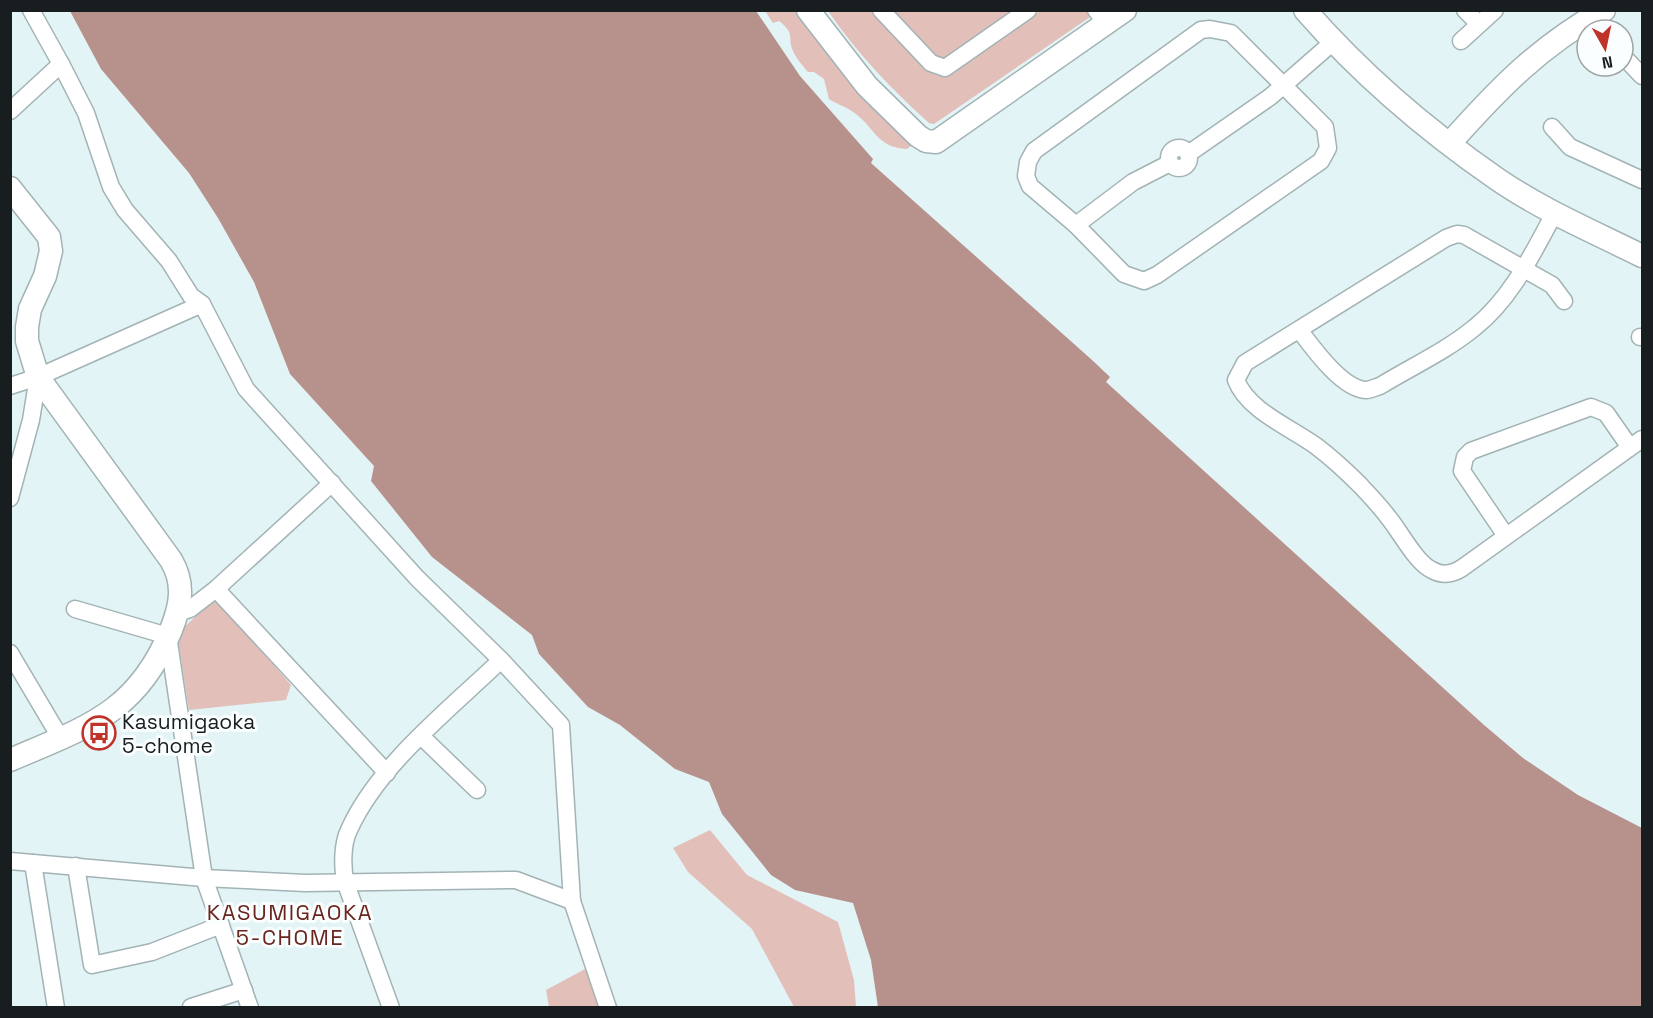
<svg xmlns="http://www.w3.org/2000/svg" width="1653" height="1018" viewBox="0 0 1653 1018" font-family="'Space Grotesk',sans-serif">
  <rect width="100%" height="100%" fill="#e3f4f6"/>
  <!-- green -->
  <g fill="#e2bfb9">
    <path d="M 765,11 L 799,11 L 913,144 L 907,149 C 875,148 874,124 850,110 C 844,106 836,104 829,99 L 824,79 L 814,72 L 808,72 C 803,66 796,58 793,51 C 787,37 796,34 779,21 L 773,23 Z"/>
    <path d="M 828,11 L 872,11 L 929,72 L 939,76 L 953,73 L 1040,11 L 1089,11 L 1093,15 L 934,124 L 929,123 C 891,89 857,53 828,11 Z"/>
    <path d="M 893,11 L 1016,11 L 946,61 L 937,60 L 894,17 Z"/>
    <path d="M 216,597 L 291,685 L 286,700 L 189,710 L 177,634 Z"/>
    <path d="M 710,830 L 747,875 L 838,922 L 854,980 L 856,1007 L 794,1007 L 752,929 L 688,872 L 673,848 Z"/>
    <path d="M 589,967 L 602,1007 L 549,1007 L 546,990 Z"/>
  </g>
  <!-- water -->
  <path fill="#b7918b" d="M 70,11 L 756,11 L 800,76 L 873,159 L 871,163 L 1092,360 L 1110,377 L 1106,382 L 1484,725 L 1523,758 L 1578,795 L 1642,828 L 1642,1007 L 878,1007 L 871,960 L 853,903 L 795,890 L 771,875 L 722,814 L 709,782 L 675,769 L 620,725 L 588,707 L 539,654 L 532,635 L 432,557 L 371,481 L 374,466 L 290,374 L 254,282 L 218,218 L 189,173 L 101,69 Z"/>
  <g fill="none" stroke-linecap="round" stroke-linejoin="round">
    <defs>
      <g id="street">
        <path d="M 881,10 L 931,63 L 945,68 L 1028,10"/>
        <path d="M 1096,10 L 1106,23"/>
        <path d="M 1465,10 L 1479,24"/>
        <path d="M 1597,14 L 1607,30"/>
        <path d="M 1210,29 L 1231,33 L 1325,127 L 1328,148 L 1321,161 L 1157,275 L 1144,281 L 1124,274 L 1076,225 L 1030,186 L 1026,176 L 1028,162 L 1034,151 L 1201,30 Z"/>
        <path d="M 1461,41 L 1495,10"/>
        <path d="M 1623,56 L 1642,76"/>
        <path d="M 61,64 L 86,113 L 111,187 L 125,210 L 169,261 L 191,296 L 202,304"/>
        <path d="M 10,111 L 61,64 L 31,10"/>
        <path d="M 1552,127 L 1570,147 L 1642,180"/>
        <circle cx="1179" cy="158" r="10"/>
        <path d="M 1188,154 L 1270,97 L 1333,42"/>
        <path d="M 1076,225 L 1133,182 L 1170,163"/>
        <path d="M 1564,301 L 1552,285 L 1464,235 L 1457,234 L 1446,238 L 1245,363 L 1236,380 C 1248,411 1290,427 1316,446 C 1332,458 1347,472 1361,486 C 1370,496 1380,506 1388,517 C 1400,531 1416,563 1432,570 C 1442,576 1453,574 1462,568 L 1642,439"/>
        <path d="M 1300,331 C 1313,348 1342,389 1366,390 C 1370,390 1376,387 1380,386 C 1411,367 1446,351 1474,328 C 1511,299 1533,253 1555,212"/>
        <path d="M 1640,337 L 1642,337"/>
        <path d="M 10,386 L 38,377 L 202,304 L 246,389 L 417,578 L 501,660 L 561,725 L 572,901 L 608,1008"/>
        <path d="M 10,498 L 31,420 L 38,377"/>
        <path d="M 1506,536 L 1462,471 L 1465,457 L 1471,451 L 1591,407 L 1606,413 L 1629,446"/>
        <path d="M 216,589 L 387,773"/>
        <path d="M 75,609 L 168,636 L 204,878 L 250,1008"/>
        <path d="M 178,613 L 190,609 L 216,589 L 332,483"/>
        <path d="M 10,653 L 61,739"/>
        <path d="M 421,736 L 477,790"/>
        <path d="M 10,861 L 204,878 L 305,883 L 516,880 L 572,901"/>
        <path d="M 33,863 L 56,1008"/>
        <path d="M 76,866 L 92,965 L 152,952 L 221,925"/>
        <path d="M 191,1007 L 244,990"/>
        <path d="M 391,1008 L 346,884 C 342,869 342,844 349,830 C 378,765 450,709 501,660"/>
      </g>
      <g id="secondary">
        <path d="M 808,10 L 867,86 L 918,136 L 926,141 L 936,142 L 1125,10"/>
        <path d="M 1305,10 C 1360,73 1429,132 1497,179 C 1542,210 1594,232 1642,256"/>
        <path d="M 1451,142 C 1500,87 1539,47 1604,10"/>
        <path d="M 10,188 L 49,237 L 51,251 L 45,276 L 30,309 L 27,327 L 27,341 L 38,377 L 171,560 C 185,584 181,605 171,630 C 137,713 87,727 10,760"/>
      </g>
    </defs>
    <!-- street casing -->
    <use href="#street" stroke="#a3b3b5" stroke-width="19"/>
    <!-- secondary casing -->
    <use href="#secondary" stroke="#a3b3b5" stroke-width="25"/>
    <!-- street -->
    <use href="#street" stroke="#fff" stroke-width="16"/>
    <!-- secondary -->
    <use href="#secondary" stroke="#fff" stroke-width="22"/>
  </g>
  <!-- icons -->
  <defs>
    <symbol id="bus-ring" viewBox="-11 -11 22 22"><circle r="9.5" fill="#fbfefe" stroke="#c03328" stroke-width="1.5"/><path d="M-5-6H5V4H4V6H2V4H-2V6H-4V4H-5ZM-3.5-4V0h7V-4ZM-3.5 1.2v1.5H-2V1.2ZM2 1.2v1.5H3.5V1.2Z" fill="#c03328"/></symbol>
  </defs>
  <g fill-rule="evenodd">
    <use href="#bus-ring" x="80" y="714" width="38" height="38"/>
  </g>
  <g text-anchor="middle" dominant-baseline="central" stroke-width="6" stroke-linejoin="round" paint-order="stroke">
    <!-- poi labels -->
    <g font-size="21" fill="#181e1f" stroke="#fbfefe" text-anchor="start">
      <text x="122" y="721">Kasumigaoka<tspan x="122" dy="24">5-chome</tspan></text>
    </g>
    <!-- neighbourhood labels -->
    <g font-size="22" letter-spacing="1.5" fill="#6a261e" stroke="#fbfefe">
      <text x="290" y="912">KASUMIGAOKA<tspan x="290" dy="25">5-CHOME</tspan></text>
    </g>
  </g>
  <!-- border -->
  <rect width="1653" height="1018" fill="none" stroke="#181e1f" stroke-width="24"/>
  <!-- north arrow -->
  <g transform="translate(1605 48) rotate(171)"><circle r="28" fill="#fbfefe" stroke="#a0a4a5" stroke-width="1.5"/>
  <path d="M0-4.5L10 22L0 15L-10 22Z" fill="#c03328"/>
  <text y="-9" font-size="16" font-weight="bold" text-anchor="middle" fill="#181e1f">N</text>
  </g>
</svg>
